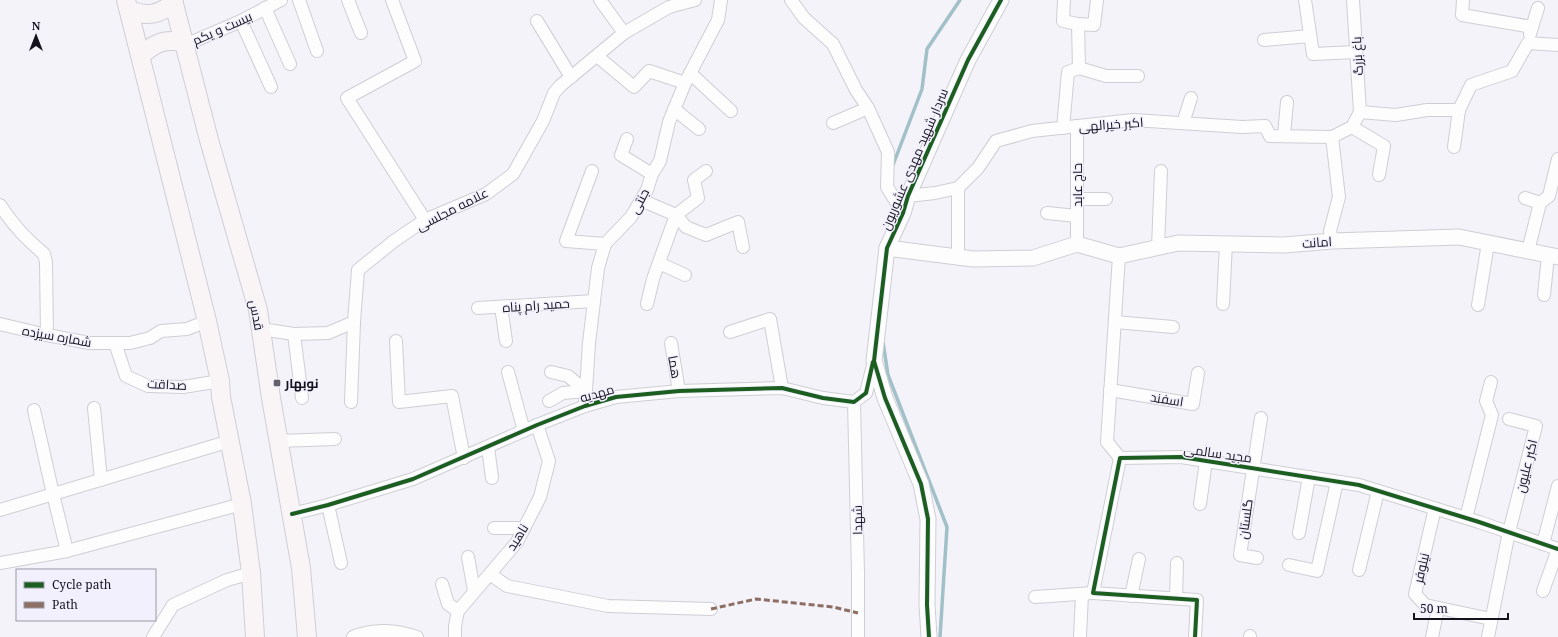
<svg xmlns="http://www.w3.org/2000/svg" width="1558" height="637" viewBox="0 0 1558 637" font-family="'Noto Serif',Cairo,serif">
  <rect width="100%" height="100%" fill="#f4f3fa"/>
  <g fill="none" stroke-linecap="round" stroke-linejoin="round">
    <!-- stream -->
    <g stroke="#a1c0c7" stroke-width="3.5">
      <path d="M 893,165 L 922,89 L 927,49 L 960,0"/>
      <path d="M 894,205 L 894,219"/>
      <path d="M 883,342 L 888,375 L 947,527 L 940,637"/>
    </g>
    <defs>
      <g id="minor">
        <path d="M 299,0 L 317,51"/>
        <path d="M 348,0 L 361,33"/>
        <path d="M 392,0 L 415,61 L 347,98 L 425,220"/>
        <path d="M 600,0 L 624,33"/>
        <path d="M 791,0 L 804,18 L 833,44 L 856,90 L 868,108 L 888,152 L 887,187 L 903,213"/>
        <path d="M 1064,0 L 1063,21 L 1078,24 L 1094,25 L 1097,0"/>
        <path d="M 1305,0 L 1313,54 L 1356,52"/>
        <path d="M 1353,0 L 1360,112"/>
        <path d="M 1463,0 L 1462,15 L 1532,27"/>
        <path d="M 265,8 L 290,64"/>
        <path d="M 241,21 L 271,87"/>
        <path d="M 537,21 L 571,77"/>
        <path d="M 1530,34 L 1538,8"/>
        <path d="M 1264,40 L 1310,36"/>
        <path d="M 185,45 L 241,21 L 281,0"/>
        <path d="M 597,56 L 634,87 L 649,71 L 685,83"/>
        <path d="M 1079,68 L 1106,76 L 1138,76"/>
        <path d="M 690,73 L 731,111"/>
        <path d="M 674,109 L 699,129"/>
        <path d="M 833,123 L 868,108"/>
        <path d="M 1183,123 L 1191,98"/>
        <path d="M 1077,126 L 1077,244"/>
        <path d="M 1352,127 L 1384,146 L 1379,175"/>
        <path d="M 1063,128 L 1068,72 L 1079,68 L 1078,24"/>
        <path d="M 1284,135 L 1287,102"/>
        <path d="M 627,139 L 621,155 L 652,174"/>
        <path d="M 1454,147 L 1459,110"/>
        <path d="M 592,171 L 566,241 L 605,244"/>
        <path d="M 958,188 L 958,258"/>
        <path d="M 908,196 L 935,193 L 958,188 L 978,168 L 996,141 L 1032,131 L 1133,120 L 1242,127 L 1265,126 L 1270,136 L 1332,137"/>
        <path d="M 1525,198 L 1540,203"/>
        <path d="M 1077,199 L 1106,199"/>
        <path d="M 641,200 L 676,215 L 686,227 L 706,235 L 738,222 L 743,247"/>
        <path d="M 0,205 C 12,224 27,240 44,254 L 46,262 L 47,335"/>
        <path d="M 1047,213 L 1077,216"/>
        <path d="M 1332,241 L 1330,231 L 1339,197 L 1332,137 L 1352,127 L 1360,112 L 1396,115 L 1427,110 L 1459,110 L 1471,85 L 1512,71 L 1528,43 L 1558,45"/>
        <path d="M 1158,247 L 1161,171"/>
        <path d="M 1528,251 L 1540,203 L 1549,196 L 1558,159"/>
        <path d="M 1119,256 L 1107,442 L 1120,458"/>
        <path d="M 659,263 L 685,275"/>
        <path d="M 1544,295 L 1548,255"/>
        <path d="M 647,304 L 653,279 L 676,215 L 698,198 L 694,180 L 706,171"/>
        <path d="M 1223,304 L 1226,243"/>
        <path d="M 1478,305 L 1488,243"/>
        <path d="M 501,307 L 506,341"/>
        <path d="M 478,308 L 594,301"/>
        <path d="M 1115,322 L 1173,327"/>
        <path d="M 0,324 L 47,335 L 89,343 L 130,343 L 150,338 L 161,331 L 187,329 L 207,321"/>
        <path d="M 261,329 L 294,334 L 328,333 L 354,322 L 358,270 L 394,241 L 425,220 L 486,194 L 513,174 L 543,121 L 554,93 L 560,86 L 624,33 L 669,7 L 695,0"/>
        <path d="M 730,332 L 770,319 L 782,388"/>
        <path d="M 294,334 L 302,398"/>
        <path d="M 396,341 L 399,402 L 452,396 L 464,458"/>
        <path d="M 115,343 L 126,376 L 148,386 L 183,387 L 220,381"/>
        <path d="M 671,343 L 679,391"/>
        <path d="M 508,372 L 524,431"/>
        <path d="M 551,372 L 568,376 L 586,391"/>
        <path d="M 1110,390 L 1193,404 L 1198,373"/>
        <path d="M 549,401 L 563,393 L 586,391"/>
        <path d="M 351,402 L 354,322"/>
        <path d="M 854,402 L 858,573 L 858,637"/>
        <path d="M 585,406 L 589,343 L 598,268 L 605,244 L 631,217 L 647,190 L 652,174 L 660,161 L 669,122 L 685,83 L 718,20 L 721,0"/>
        <path d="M 94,408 L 101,480"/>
        <path d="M 34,410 L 53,494 L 67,551"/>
        <path d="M 278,441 L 335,439"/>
        <path d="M 488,447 L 492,478"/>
        <path d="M 1200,504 L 1206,461"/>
        <path d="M 328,505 L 341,563"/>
        <path d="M 1435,508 L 1415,594 L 1425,605 L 1491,619"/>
        <path d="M 0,510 L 230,441"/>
        <path d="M 292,514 L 328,505 L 413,479 L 537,425 L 585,406 L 616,397 L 679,391 L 782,388 L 823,398 L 854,402 L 866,393 L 874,361"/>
        <path d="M 1466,518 L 1492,415 L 1486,401 L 1491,382"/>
        <path d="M 494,528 L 524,528"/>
        <path d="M 1299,533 L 1309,477"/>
        <path d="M 1543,544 L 1558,486"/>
        <path d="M 468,557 L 474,591"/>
        <path d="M 1257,558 L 1240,555 L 1261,418"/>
        <path d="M 0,563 L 67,551 L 242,504"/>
        <path d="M 1289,565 L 1317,571 L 1337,482"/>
        <path d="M 1359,570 L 1378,491"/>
        <path d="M 490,574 L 507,586 L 608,606 L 711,609"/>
        <path d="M 442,584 L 448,604 L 458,611"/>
        <path d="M 1543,591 L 1558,549"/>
        <path d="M 1131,596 L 1139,559"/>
        <path d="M 1035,597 L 1093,593"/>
        <path d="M 1176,598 L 1177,563"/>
        <path d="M 153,637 L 173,605 L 227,580 L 251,573"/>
        <path d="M 353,637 C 373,628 397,630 417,637"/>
        <path d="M 455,637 L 455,626 L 458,611 L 517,542 L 540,497 L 549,461 L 537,425"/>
        <path d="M 1080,637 L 1082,594"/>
        <path d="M 1195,637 L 1197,600 L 1093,593 L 1120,458 L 1181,457 L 1359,485 L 1479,522 L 1558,549"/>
        <path d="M 1250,637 L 1250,636"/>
        <path d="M 1432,637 L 1438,608"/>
        <path d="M 1488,637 L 1509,532 L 1536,426 L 1509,419"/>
      </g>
      <g id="tertiary">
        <path d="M 887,248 L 973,259 L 1033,258 L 1077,244 L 1119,256 L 1178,243 L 1284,245 L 1332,241 L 1459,237 L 1558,257"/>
        <path d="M 929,637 L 927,605 L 928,519 L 921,484 L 885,398 L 874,361 L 887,248 L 903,213 L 908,196 L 968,60 L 1001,0"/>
      </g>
      <g id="secondary">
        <path d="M 126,0 L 207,321 L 220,381 L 221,397 L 242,504 L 251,573 L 255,637"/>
        <path d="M 173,0 L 209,140 L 258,310 L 271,398 L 301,568 L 307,637"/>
        <path d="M 129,10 C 147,17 158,15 174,3"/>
        <path d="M 141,55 C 157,42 163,39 184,42"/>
      </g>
    </defs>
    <!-- minor casing -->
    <use href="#minor" stroke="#cfced5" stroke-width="14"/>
    <!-- tertiary casing -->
    <use href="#tertiary" stroke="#cfced5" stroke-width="17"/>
    <!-- secondary casing -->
    <use href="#secondary" stroke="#cfced5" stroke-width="20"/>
    <!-- minor -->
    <use href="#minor" stroke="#fdfdfe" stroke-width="12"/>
    <!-- tertiary -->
    <use href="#tertiary" stroke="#fdfdfe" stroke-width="15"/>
    <!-- secondary -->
    <use href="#secondary" stroke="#f9f5f7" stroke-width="18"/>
    <!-- quiet -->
    <path stroke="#8d6e63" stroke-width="3" stroke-dasharray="6 3" stroke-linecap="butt" d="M 711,609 L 756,599 L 833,607 L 858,613"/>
    <defs>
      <g id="cycleway">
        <path d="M 292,514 L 328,505 L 413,479 L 537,425 L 585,406 L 616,397 L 679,391 L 782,388 L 823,398 L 854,402 L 866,393 L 873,362"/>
        <path d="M 929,637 L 927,605 L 928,519 L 921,484 L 885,398 L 874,361 L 887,248 L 903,213 L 908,196 L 968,60 L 1001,0"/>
        <path d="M 1195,637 L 1197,600 L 1093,593 L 1120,458 L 1181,457 L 1359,485 L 1479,522 L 1558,549"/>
      </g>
    </defs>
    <!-- cycleway casing -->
    <use href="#cycleway" stroke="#f2f0fd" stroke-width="6"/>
    <!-- cycleway -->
    <use href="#cycleway" stroke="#1b5e20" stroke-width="4"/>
  </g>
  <!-- markers -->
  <rect fill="#626169" stroke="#f2f0fd" stroke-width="1.5" x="273" y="379" width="8" height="8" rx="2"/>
  <g text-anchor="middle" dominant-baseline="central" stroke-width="3" stroke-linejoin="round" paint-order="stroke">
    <!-- street labels -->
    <g font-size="13" fill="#14131b" stroke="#f2f0fd">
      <text transform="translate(222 28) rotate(-24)">بیست و یکم</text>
      <text transform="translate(1357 56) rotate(-93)">باغ بزرگ</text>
      <text transform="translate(1111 124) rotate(-4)">اکبر خیرالهی</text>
      <text transform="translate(914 159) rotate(-67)">سردار شهید مهدی عشوریون</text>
      <text transform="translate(1077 185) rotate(-90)">حاج عابد</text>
      <text transform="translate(639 201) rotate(-62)">جنتی</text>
      <text transform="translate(452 209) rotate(-27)">علامه مجلسی</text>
      <text transform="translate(1317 242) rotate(-4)">امانت</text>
      <text transform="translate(536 305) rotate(-4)">حمید رام پناه</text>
      <text transform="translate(257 315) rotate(79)">قدس</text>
      <text transform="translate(57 336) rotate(10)">شماره سیزده</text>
      <text transform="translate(675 367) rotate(80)">هما</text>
      <text transform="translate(167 384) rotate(3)">صداقت</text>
      <text transform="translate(597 393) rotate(-16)">مهدیه</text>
      <text transform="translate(1167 399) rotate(9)">اسفند</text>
      <text transform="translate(1218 453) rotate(8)">مجید سالمی</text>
      <text transform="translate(1526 466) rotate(-76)">اکبر علیون</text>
      <text transform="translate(1245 519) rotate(-82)">گلستان</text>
      <text transform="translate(857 520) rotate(-91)">شهدا</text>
      <text transform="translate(517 537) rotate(-58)">ناهید</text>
      <text transform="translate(1421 568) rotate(-77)">نیلوفر</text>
    </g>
    <!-- poi labels -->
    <g font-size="13" font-weight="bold" fill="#14131b" stroke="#f2f0fd" text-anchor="start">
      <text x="285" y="383">نوبهار</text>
    </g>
  </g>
  <!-- legend -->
  <rect x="16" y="569" width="140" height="52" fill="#f2f0fd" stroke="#9998a3"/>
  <rect x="24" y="582" width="20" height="6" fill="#1b5e20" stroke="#9998a3"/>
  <text x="52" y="589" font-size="12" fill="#14131b">Cycle path</text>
  <rect x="24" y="602" width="20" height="6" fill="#8d6e63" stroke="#9998a3"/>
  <text x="52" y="609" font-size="12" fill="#14131b">Path</text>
  <!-- north arrow -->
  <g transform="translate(36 36)" stroke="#f2f0fd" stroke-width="3" paint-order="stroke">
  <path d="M0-3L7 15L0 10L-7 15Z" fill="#14131b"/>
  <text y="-6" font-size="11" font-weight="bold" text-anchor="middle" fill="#14131b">N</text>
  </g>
  <!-- scale -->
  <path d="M1414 613v6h94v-6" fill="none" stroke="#14131b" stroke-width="2"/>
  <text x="1420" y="613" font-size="12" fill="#14131b" stroke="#f2f0fd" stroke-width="3" paint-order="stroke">50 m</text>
</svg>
